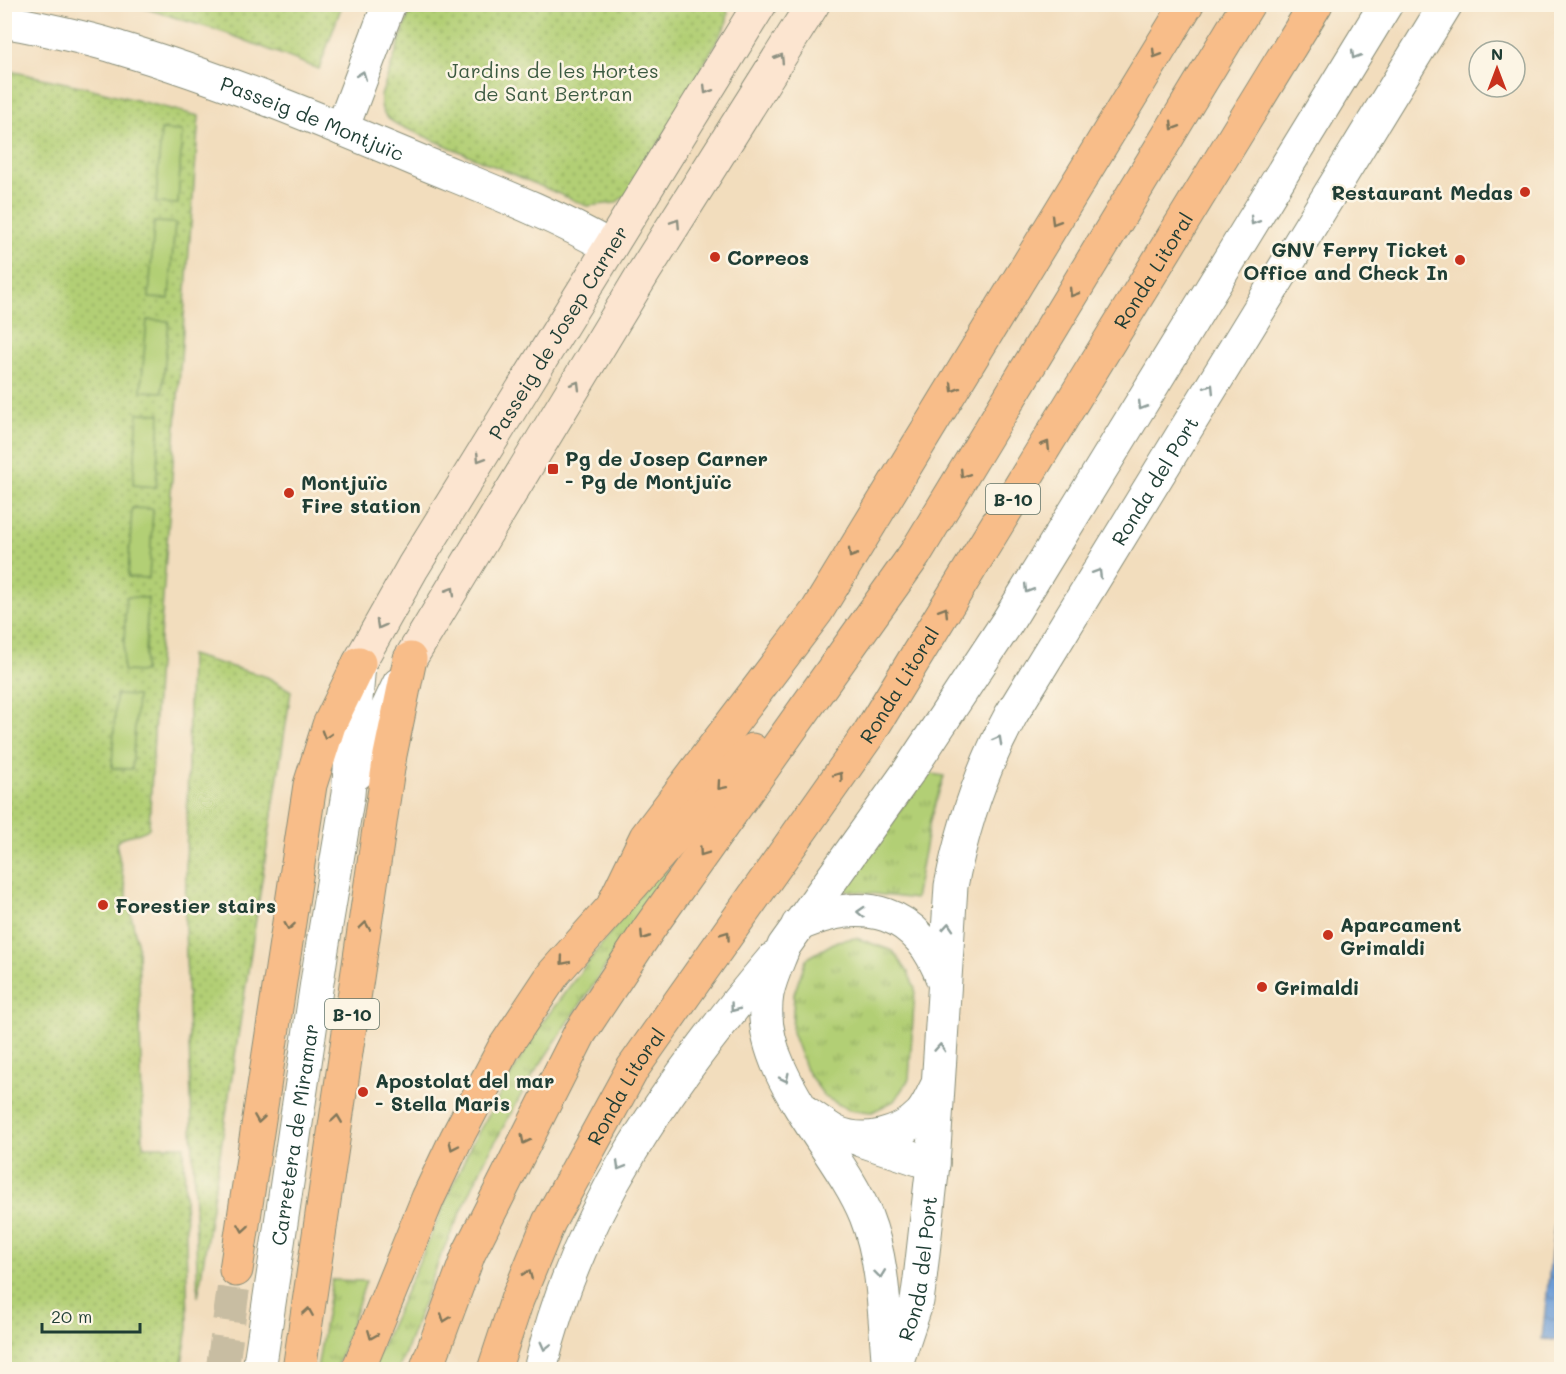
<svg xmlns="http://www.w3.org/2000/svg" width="1566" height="1374" viewBox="0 0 1566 1374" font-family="Mali,sans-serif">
  <defs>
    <pattern id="grass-tufts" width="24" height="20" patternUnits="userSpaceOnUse" patternTransform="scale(1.5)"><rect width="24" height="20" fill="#b2cf75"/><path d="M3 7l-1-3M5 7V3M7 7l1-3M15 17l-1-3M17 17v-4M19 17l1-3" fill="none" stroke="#90a961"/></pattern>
    <pattern id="park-dots" width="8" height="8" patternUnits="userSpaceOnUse" patternTransform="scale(1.5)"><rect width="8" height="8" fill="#b2cf75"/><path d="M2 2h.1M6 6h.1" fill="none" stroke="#90a961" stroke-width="1.8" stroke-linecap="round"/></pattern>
    <pattern id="water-ripples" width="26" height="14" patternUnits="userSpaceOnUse" patternTransform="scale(1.5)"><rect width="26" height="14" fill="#6d9cd5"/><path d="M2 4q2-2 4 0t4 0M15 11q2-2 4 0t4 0" fill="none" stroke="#5980ae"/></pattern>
  </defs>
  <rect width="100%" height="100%" fill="#fcf5e5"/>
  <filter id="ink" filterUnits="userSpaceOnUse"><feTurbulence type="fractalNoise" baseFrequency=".0167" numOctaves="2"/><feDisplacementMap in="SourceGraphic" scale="12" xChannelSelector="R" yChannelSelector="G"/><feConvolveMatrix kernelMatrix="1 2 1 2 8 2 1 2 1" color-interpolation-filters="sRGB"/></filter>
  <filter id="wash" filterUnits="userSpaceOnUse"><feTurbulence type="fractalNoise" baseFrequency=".008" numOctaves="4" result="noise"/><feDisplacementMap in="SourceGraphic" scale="24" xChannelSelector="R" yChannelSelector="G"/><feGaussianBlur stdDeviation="1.35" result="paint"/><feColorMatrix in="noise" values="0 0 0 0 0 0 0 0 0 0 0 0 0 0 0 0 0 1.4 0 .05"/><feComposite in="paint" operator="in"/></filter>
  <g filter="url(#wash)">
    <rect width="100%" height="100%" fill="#f2ddbd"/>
    <!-- grass -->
    <g fill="url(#grass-tufts)" stroke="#688654" stroke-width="1.5">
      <path d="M 926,773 L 944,776 L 930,820 L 915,899 L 843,890 Z"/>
      <path d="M 670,870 L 529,1081 L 485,1160 L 441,1255 L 399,1369 L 371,1370 L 471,1145 L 539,1027 L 656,872 Z"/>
      <path d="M 856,938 L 893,951 L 908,972 L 915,989 L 909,1079 L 894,1101 L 872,1112 L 849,1110 L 825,1097 L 806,1070 L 792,1032 L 794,994 L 806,959 L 837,941 Z"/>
      <path d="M 332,1280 L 366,1281 L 336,1369 L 317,1369 Z"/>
    </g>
    <!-- park -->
    <g fill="url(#park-dots)" stroke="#688654" stroke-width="1.5">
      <path d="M 134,5 L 342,4 L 342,5 L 319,69 L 226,33 Z"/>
      <path d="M 412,5 L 726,5 L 728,14 L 726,25 L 632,191 L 615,203 L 587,206 L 396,124 C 384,116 380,112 381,96 Z"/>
      <path d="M 5,70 L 84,87 L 199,116 L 157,678 L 149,828 C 140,837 124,832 116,843 L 138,947 L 143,1146 L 184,1146 L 188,1328 L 181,1369 L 5,1369 Z"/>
      <path d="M 190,655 L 267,677 L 291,691 L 198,1297 L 185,926 Z"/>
    </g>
    <!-- pitch -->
    <g fill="#b2cf75" stroke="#688654" stroke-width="1.5">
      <path d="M 161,130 L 182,131 L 178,204 L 156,203 Z"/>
      <path d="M 154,222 L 175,223 L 169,299 L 149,298 Z"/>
      <path d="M 147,320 L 169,321 L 162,392 L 141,391 Z"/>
      <path d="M 138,413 L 160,414 L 156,487 L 133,485 Z"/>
      <path d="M 132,508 L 153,509 L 149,578 L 128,577 Z"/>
      <path d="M 126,597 L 148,598 L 144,672 L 123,671 Z"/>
      <path d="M 116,695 L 137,696 L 132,769 L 112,768 Z"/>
    </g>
    <!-- water -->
    <path fill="url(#water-ripples)" stroke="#466c84" stroke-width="1.5" d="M 1561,1163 L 1561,1341 L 1542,1339 Z"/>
  </g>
  <g filter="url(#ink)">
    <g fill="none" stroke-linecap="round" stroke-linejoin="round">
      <!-- trunk-tunnel -->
      <path stroke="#c8bda2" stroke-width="33" stroke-dasharray="33 16" stroke-linecap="butt" d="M 222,1370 L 236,1270"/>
      <defs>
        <g id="minor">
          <path d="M 342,129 L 389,4"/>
          <path d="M 798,925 C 864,896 918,909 943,980"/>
          <path d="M 808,1114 C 817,1120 826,1127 835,1132 C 863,1145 900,1136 921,1114 C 928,1106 932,1095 937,1086"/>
          <path d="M 861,1140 L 933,1164"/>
          <path d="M 540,1370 C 577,1210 669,1082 773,959"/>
          <path d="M 889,1370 C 884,1319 885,1264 866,1216 C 838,1147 754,1072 767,994 C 770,978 778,962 784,946 L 909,771 L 1008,621 L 1386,4"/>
          <path id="s1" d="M 894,1370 L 917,1301 L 920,1279 L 933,1164 L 951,886 C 963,825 981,770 1011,715 L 1446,4"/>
        </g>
        <g id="tertiary">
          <path id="s2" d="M 4,21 C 43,29 82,36 119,48 C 223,79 324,121 424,163 C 487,189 551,213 610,247"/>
          <path d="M 357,773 L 399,684"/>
          <path id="s3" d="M 259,1370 L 322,949 L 348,794 L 359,664"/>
        </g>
        <g id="secondary">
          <path d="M 410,659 L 644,272 L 813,4"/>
          <path id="s4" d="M 359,663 L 413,567 L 760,4"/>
        </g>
        <g id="trunk">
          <path d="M 615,901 L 646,837 L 817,611 L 1187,4"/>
          <path d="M 236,1270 L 310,785 L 329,725 L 359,663"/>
          <path d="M 299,1370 L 390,755 L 410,659"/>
          <path d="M 358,1370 L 428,1198 L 456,1139 L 504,1048 L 554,973 L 752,750"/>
          <path d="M 426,1370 L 469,1253 L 580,1033 L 650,927 L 915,554 L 1248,4"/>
          <path id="s5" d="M 494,1370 L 517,1300 L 549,1222 L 633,1068 L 868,735 L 1316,4"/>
        </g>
      </defs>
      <!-- minor casing -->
      <use href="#minor" stroke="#888d78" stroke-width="35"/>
      <!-- tertiary casing -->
      <use href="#tertiary" stroke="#888d78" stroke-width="35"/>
      <!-- secondary casing -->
      <use href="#secondary" stroke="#888d78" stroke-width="35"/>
      <!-- trunk casing -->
      <use href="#trunk" stroke="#888d78" stroke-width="35"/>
      <!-- minor -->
      <use href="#minor" stroke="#fff" stroke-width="33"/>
      <!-- tertiary -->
      <use href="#tertiary" stroke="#fff" stroke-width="33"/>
      <!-- secondary -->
      <use href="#secondary" stroke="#fce5d0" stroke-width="33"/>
      <!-- trunk -->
      <use href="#trunk" stroke="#f8bd89" stroke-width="33"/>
    </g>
    <!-- one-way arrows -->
    <defs><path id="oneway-chevron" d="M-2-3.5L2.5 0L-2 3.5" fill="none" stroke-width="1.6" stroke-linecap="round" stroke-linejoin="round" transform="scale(1.5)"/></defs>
    <g stroke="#81775a">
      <use href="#oneway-chevron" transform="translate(1156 54) rotate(121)"/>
      <use href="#oneway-chevron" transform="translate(1174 126) rotate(121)"/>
      <use href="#oneway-chevron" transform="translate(1055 221) rotate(121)"/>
      <use href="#oneway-chevron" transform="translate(1073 293) rotate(121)"/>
      <use href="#oneway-chevron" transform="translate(954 388) rotate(121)"/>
      <use href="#oneway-chevron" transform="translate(1046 445) rotate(-58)"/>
      <use href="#oneway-chevron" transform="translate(964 474) rotate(122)"/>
      <use href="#oneway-chevron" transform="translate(852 554) rotate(121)"/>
      <use href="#oneway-chevron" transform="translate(944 611) rotate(-58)"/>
      <use href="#oneway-chevron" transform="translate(326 735) rotate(107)"/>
      <use href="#oneway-chevron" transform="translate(839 776) rotate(-54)"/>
      <use href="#oneway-chevron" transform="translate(721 786) rotate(131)"/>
      <use href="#oneway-chevron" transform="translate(703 852) rotate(125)"/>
      <use href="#oneway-chevron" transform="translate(289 926) rotate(99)"/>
      <use href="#oneway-chevron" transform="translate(365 926) rotate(-82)"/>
      <use href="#oneway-chevron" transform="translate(726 935) rotate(-55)"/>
      <use href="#oneway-chevron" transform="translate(644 936) rotate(123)"/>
      <use href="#oneway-chevron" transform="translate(564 961) rotate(130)"/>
      <use href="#oneway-chevron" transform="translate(259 1119) rotate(99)"/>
      <use href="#oneway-chevron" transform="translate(337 1119) rotate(-82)"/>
      <use href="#oneway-chevron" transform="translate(525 1140) rotate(117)"/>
      <use href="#oneway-chevron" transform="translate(453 1146) rotate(115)"/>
      <use href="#oneway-chevron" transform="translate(243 1228) rotate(99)"/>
      <use href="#oneway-chevron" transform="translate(528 1274) rotate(-68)"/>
      <use href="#oneway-chevron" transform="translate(308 1312) rotate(-81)"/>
      <use href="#oneway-chevron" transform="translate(445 1318) rotate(110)"/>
      <use href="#oneway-chevron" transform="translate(372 1335) rotate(112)"/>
    </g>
    <g stroke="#8f9e9a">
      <use href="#oneway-chevron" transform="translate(1355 55) rotate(121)"/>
      <use href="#oneway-chevron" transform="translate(362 75) rotate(-69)"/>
      <use href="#oneway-chevron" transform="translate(1254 221) rotate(121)"/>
      <use href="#oneway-chevron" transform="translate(1210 388) rotate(-58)"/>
      <use href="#oneway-chevron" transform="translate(1142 406) rotate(122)"/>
      <use href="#oneway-chevron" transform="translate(1098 573) rotate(-59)"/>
      <use href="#oneway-chevron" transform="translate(1028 589) rotate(122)"/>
      <use href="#oneway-chevron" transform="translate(998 740) rotate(-61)"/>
      <use href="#oneway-chevron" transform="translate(861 912) rotate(-177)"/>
      <use href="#oneway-chevron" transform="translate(948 927) rotate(-86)"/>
      <use href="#oneway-chevron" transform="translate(734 1008) rotate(127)"/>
      <use href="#oneway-chevron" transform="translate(940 1048) rotate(-86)"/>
      <use href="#oneway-chevron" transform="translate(785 1078) rotate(64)"/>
      <use href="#oneway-chevron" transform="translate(620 1166) rotate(120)"/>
      <use href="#oneway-chevron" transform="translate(880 1274) rotate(83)"/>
      <use href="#oneway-chevron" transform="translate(545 1346) rotate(104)"/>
    </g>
    <g stroke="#8e9182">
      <use href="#oneway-chevron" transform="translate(780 58) rotate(-58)"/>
      <use href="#oneway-chevron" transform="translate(707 90) rotate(122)"/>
      <use href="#oneway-chevron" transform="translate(676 223) rotate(-57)"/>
      <use href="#oneway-chevron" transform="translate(576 385) rotate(-59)"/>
      <use href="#oneway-chevron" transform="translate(480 458) rotate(122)"/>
      <use href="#oneway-chevron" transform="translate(451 591) rotate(-59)"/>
      <use href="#oneway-chevron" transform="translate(380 625) rotate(119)"/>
    </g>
  </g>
  <!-- markers -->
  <g fill="#c8321e" stroke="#fcf5e5" stroke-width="2">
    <circle cx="1525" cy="192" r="6"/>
    <circle cx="715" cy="257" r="6"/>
    <circle cx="1460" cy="260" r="6"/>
    <rect x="547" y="463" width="12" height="12" rx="3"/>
    <circle cx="289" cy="493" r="6"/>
    <circle cx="103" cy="905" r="6"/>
    <circle cx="1328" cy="935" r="6"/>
    <circle cx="1262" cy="987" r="6"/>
    <circle cx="363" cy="1092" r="6"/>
  </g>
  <g text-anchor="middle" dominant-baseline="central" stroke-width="5" stroke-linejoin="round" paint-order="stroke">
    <!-- shield labels -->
    <g fill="#fcf5e5" stroke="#617469" stroke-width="1.5">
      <rect x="986" y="484" width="54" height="30" rx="4.5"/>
      <rect x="325" y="999" width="54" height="30" rx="4.5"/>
    </g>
    <g font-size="18" font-weight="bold" fill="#1f3d34">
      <text x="1013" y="499">B-10</text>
      <text x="352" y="1014">B-10</text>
    </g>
    <!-- park labels -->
    <g font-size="20" fill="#3c5a41" stroke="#fcf5e5">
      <text x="553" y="70">Jardins de les Hortes<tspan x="553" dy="23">de Sant Bertran</tspan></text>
    </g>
    <!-- street labels -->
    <g font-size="20" fill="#1f3d34" stroke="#fcf5e5">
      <text stroke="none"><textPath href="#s2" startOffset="324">Passeig de Montjuïc</textPath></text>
      <text stroke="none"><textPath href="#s5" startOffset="1286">Ronda Litoral</textPath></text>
      <text stroke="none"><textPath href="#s4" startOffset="386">Passeig de Josep Carner</textPath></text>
      <text stroke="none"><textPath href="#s1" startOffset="946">Ronda del Port</textPath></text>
      <text stroke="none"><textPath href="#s5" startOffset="800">Ronda Litoral</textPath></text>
      <text stroke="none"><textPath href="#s5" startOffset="314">Ronda Litoral</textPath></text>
      <text stroke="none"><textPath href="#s3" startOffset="238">Carretera de Miramar</textPath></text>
      <text stroke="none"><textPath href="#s1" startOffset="105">Ronda del Port</textPath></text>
    </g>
    <!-- poi labels -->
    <g font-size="20" font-weight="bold" fill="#1f3d34" stroke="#fcf5e5" text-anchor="start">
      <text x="1513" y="192" text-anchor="end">Restaurant Medas</text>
      <text x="1448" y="249" text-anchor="end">GNV Ferry Ticket<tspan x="1448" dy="23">Office and Check In</tspan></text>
      <text x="727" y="257">Correos</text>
      <text x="565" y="458">Pg de Josep Carner<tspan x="565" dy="23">- Pg de Montjuïc</tspan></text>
      <text x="301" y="482">Montjuïc<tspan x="301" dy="23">Fire station</tspan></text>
      <text x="115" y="905">Forestier stairs</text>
      <text x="1340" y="924">Aparcament<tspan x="1340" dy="23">Grimaldi</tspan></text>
      <text x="1274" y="987">Grimaldi</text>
      <text x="375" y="1080">Apostolat del mar<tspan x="375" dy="23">- Stella Maris</tspan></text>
    </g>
  </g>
  <!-- margin -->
  <rect width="1566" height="1374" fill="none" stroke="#fcf5e5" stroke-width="24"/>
  <!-- north arrow -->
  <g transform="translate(1497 69)"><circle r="28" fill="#fcf5e5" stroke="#a4ab9e" stroke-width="1.5"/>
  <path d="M0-4.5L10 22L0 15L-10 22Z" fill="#c8321e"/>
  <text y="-9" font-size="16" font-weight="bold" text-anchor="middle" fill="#1f3d34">N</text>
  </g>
  <!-- scale -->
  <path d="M42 1323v9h98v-9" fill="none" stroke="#1f3d34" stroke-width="3"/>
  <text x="51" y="1323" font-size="18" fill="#1f3d34" stroke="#fcf5e5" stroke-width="4.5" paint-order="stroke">20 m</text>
</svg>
